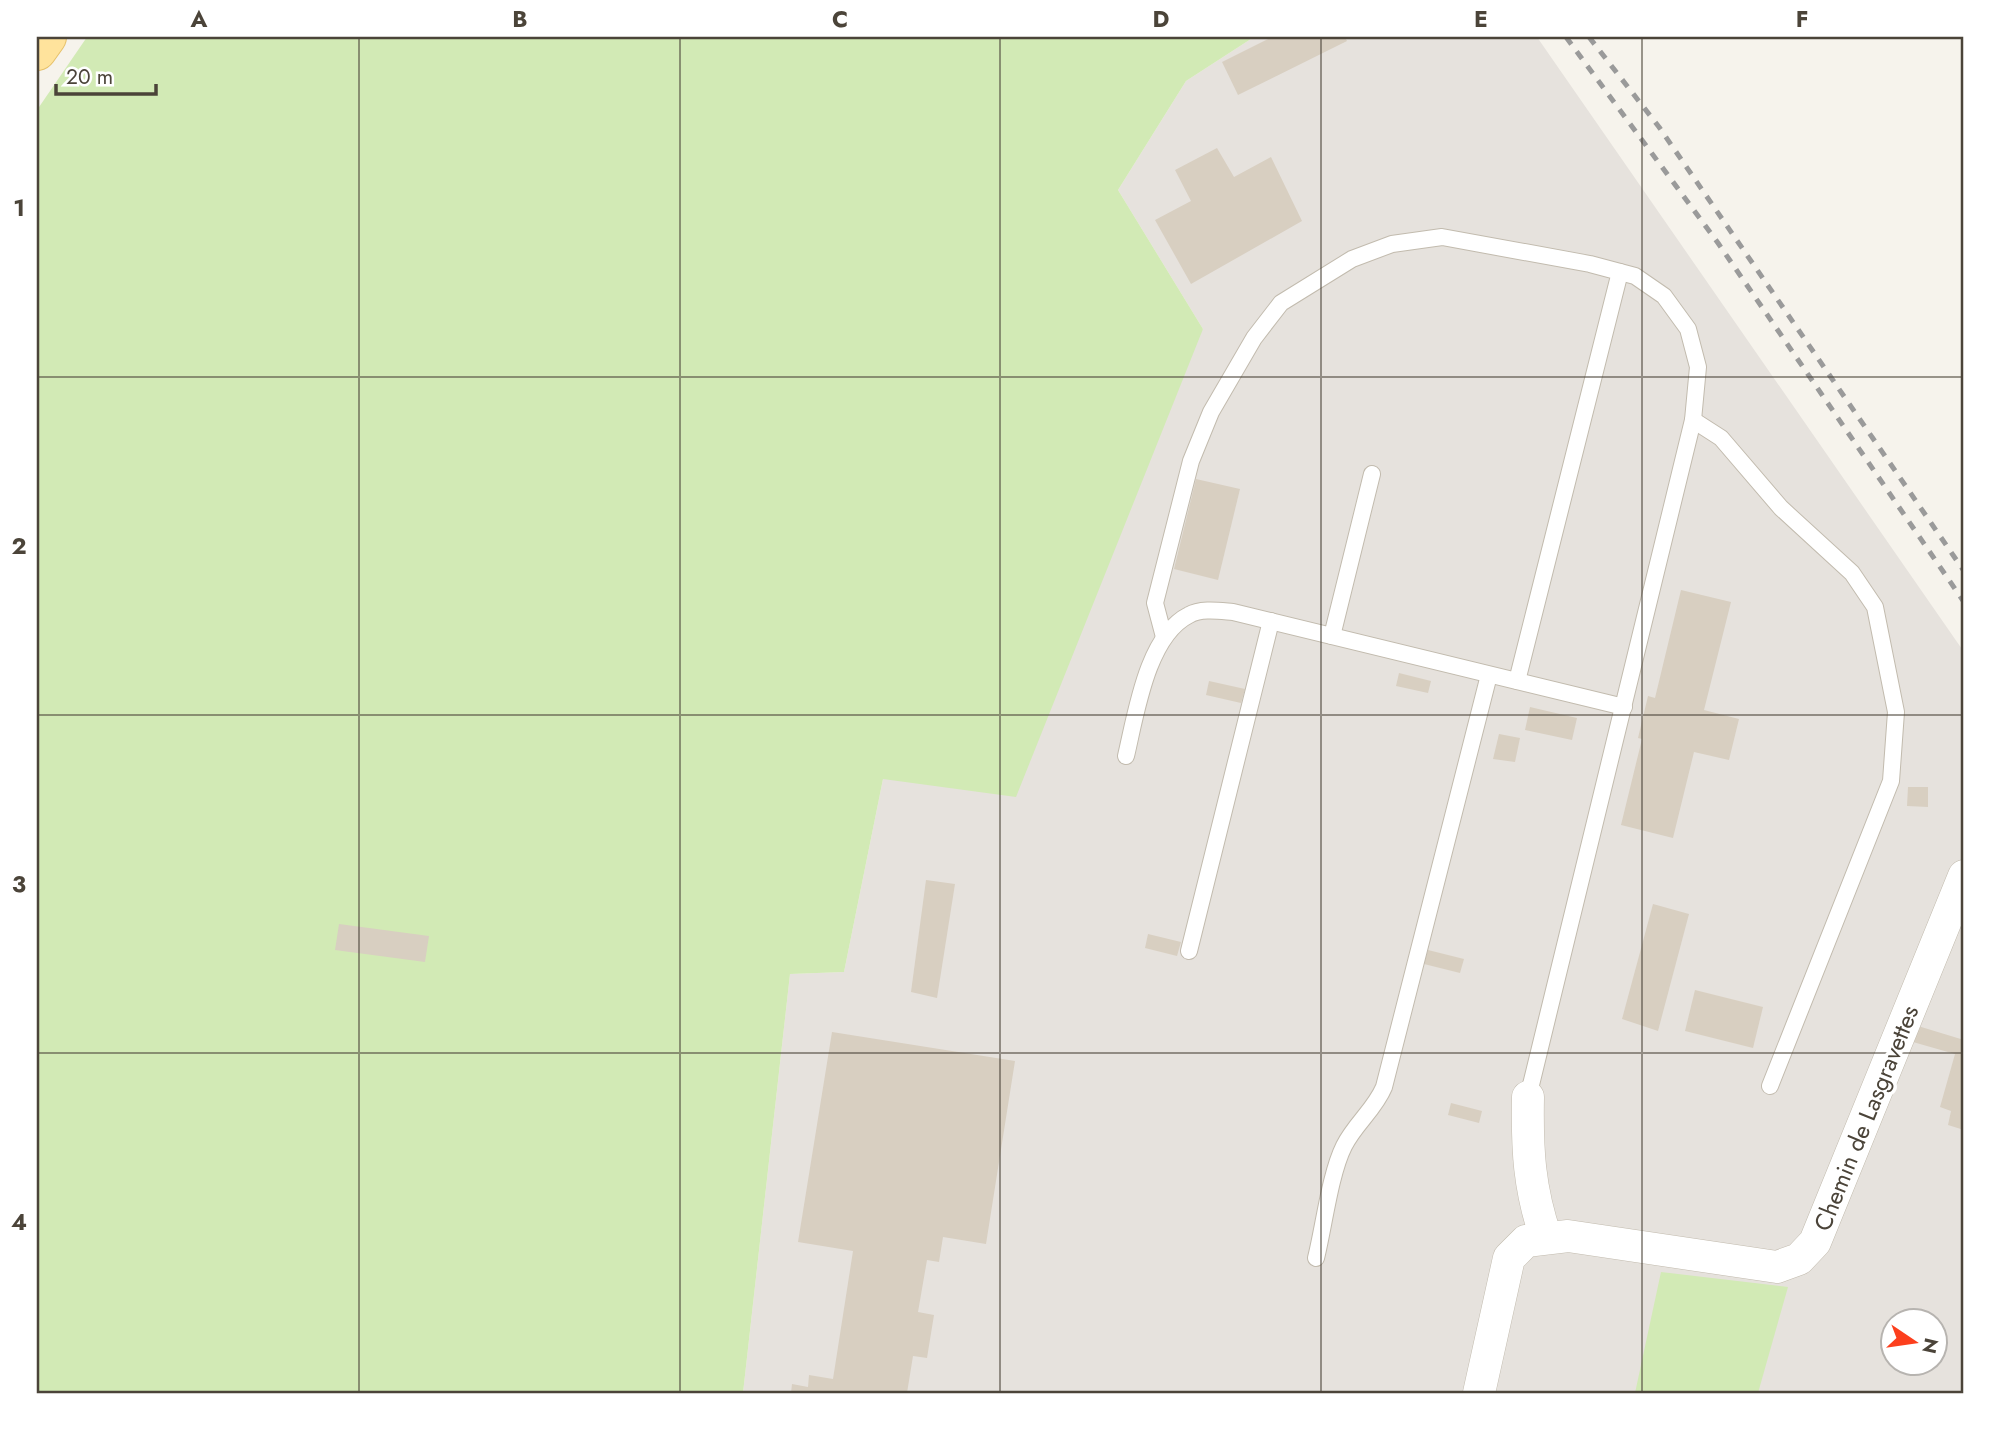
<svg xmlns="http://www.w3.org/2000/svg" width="2001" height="1430" viewBox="0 0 2001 1430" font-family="Jost,sans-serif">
  <rect width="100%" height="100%" fill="#f6f3ec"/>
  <!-- industrial -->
  <path fill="#e6e2dd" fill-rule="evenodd" d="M 1254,37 L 1537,37 L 1964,652 L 1964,1393 L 743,1393 L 790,974 L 844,972 L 883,779 L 1203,329 L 1118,190 L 1186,81 ZM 1892,1322 L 1934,1322 L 1934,1364 L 1892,1364 Z"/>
  <!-- green -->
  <g fill="#d2eab5">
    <path d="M 87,37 L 1254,37 L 1186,81 L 1118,190 L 1203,329 L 1016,797 L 883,779 L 844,972 L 790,974 L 743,1393 L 37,1393 L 37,110 Z"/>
    <path d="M 1661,1272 L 1788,1287 L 1758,1393 L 1635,1393 Z"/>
  </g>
  <!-- building -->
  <g fill="#d8cfc1">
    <path d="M 1272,37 L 1345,37 L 1347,41 L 1238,95 L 1222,62 Z"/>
    <path d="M 1217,148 L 1234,177 L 1271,157 L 1302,221 L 1191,284 L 1155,220 L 1191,201 L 1175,170 Z"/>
    <path d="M 1196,479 L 1240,489 L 1218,580 L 1174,569 Z"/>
    <path d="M 1681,590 L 1731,602 L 1704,710 L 1739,719 L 1729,760 L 1694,752 L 1673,838 L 1621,825 L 1642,739 L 1638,738 L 1648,696 L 1655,698 Z"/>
    <path d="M 1399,673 L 1431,681 L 1428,693 L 1396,686 Z"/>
    <path d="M 1209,681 L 1245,689 L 1241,703 L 1206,695 Z"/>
    <path d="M 1530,707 L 1577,718 L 1572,740 L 1525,730 Z"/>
    <path d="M 1499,734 L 1520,738 L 1515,762 L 1493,759 Z"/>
    <path d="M 1908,787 L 1928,787 L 1928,807 L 1907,806 Z"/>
    <path d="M 926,880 L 955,884 L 937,998 L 911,992 Z"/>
    <path d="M 1653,904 L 1689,914 L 1658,1031 L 1622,1019 Z"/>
    <path d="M 339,924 L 429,936 L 425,962 L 335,950 Z"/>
    <path d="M 1148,934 L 1181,942 L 1177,956 L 1145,948 Z"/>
    <path d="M 1428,950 L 1464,959 L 1460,973 L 1424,964 Z"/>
    <path d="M 1695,990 L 1763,1007 L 1753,1048 L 1685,1031 Z"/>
    <path d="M 1918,1026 L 1964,1040 L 1964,1130 L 1948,1125 L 1951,1111 L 1940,1107 L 1955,1054 L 1913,1042 Z"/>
    <path d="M 832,1032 L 1015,1061 L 986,1244 L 943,1237 L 939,1262 L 927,1260 L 918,1312 L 934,1315 L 927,1358 L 913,1356 L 907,1393 L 791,1393 L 792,1384 L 808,1387 L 809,1375 L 833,1379 L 853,1251 L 798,1242 Z"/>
    <path d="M 1451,1103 L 1482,1111 L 1479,1123 L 1448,1115 Z"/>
  </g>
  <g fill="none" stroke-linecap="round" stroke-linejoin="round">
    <defs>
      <g id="service">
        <path d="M 1693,420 L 1721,438 L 1781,508 L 1852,573 L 1875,607 L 1896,712 L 1891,781 L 1770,1086"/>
        <path d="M 1332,636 L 1372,474"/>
        <path d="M 1164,637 L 1155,603 L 1191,461 L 1211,412 L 1254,338 L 1281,303 L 1352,259 L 1392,244 L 1442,237 L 1590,264 L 1635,276 L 1664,296 L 1688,329 L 1698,367 L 1693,420 L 1528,1097"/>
        <path d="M 1517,681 L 1620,272"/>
        <path d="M 1126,756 C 1136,714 1147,636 1189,615 C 1201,608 1220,611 1233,612 L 1624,707"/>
        <path d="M 1189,951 L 1271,621"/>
        <path d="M 1316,1258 C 1324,1226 1330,1174 1344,1146 C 1355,1124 1375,1109 1384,1087 L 1489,675"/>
      </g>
      <g id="minor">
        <path d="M 1528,1097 C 1527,1150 1529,1188 1546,1238"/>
        <path d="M 1479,1393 L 1509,1258 L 1526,1241 L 1568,1236 L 1777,1267 L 1799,1259 L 1815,1242 L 1964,876"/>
      </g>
      <path id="primary" d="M 37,51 L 47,37"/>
    </defs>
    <!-- service casing -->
    <use href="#service" stroke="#c2bbae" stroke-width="18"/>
    <!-- minor casing -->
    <use href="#minor" stroke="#c2bbae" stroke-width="33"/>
    <!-- primary casing -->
    <use href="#primary" stroke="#e6c16a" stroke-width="40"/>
    <!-- service -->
    <use href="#service" stroke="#fff" stroke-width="16"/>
    <!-- minor -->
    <use href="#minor" stroke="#fff" stroke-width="32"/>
    <!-- primary -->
    <use href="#primary" stroke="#ffe39c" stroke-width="38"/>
    <!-- rail -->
    <g stroke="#9a9a9a" stroke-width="5" stroke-dasharray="9 9" stroke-linecap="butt">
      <path d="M 1566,37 L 1718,243 L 1964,602"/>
      <path d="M 1589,37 L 1659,127 L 1964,571"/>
    </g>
  </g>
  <!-- grid -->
  <path fill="none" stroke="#4b4439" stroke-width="2" stroke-opacity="0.55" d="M 359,37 L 359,1393M 680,37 L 680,1393M 1000,37 L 1000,1393M 1321,37 L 1321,1393M 1642,37 L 1642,1393M 37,377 L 1964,377M 37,715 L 1964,715M 37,1053 L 1964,1053"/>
  <g text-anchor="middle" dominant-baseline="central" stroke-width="7" stroke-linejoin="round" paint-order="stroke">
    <!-- street labels -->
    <g font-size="24" fill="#4b4439" stroke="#fff">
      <text transform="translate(1866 1118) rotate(-68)">Chemin de Lasgravettes</text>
    </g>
  </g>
  <!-- border -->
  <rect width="2001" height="1430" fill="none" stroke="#ffffff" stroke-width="77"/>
  <!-- north arrow -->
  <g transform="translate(1914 1342) rotate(103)"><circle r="33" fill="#ffffff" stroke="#b7b4b0" stroke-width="2"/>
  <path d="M0-5L12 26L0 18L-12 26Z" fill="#fc3f1d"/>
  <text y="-10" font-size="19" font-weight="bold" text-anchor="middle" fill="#4b4439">N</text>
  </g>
  <!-- scale -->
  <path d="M56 84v10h100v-10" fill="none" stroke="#4b4439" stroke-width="3.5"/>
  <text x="66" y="84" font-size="21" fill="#4b4439" stroke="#ffffff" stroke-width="5" paint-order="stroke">20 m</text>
  <rect x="38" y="38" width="1924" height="1354" fill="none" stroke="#4b4439" stroke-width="2.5"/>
  <g font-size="23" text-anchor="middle" font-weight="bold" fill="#4b4439">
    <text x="199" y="27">A</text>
    <text x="520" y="27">B</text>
    <text x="840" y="27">C</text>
    <text x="1161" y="27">D</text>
    <text x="1481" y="27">E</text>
    <text x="1802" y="27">F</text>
    <text x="19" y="216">1</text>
    <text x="19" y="554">2</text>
    <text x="19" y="892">3</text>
    <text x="19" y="1230">4</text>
  </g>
</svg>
